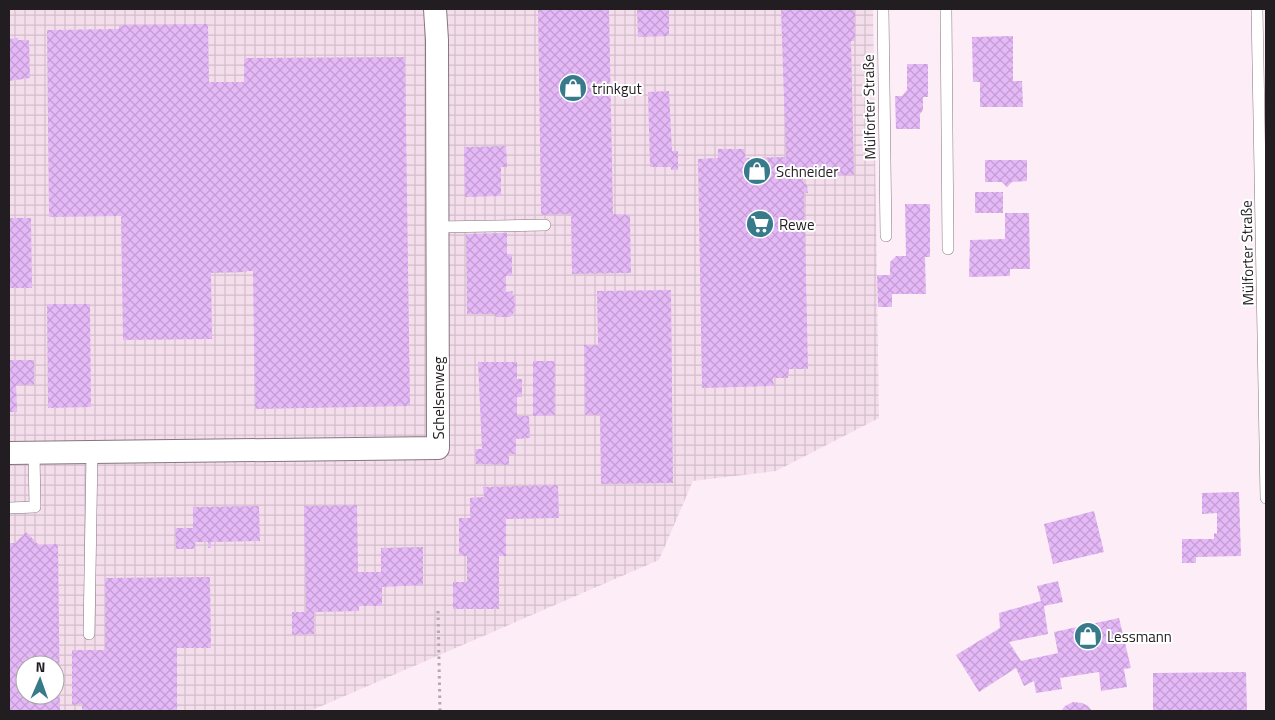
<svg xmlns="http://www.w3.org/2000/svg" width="1275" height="720" viewBox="0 0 1275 720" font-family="'Titillium Web',sans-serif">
  <defs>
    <pattern id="industrial-grid" width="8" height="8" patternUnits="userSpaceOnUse" patternTransform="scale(1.25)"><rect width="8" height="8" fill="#f5deec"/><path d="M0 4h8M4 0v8" fill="none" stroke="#d2beca"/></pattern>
    <pattern id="building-cross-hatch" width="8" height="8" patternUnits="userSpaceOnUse" patternTransform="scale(1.25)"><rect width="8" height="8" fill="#e5b8f7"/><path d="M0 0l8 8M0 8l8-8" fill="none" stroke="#c49ed3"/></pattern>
  </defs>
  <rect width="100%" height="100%" fill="#fdedf7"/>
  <!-- industrial -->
  <path fill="url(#industrial-grid)" fill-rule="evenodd" d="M 9,9 L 873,9 L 879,418 L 776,471 L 693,481 L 659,560 L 310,711 L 9,711 ZM 25,665 L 55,665 L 55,695 L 25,695 Z"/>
  <!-- building -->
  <g fill="url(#building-cross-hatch)" fill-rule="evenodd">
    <path d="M 538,9 L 609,9 L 613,214 L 630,215 L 631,273 L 572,274 L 571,214 L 541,215 Z"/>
    <path d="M 637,9 L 669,9 L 669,36 L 638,37 Z"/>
    <path d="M 781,9 L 855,9 L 855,41 L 851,41 L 854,175 L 803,176 L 804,184 L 807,185 L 808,193 L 804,193 L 808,369 L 789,369 L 788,378 L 773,378 L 774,386 L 702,388 L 698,159 L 718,158 L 718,149 L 745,149 L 745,158 L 786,157 Z"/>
    <path d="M 208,24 L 209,82 L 244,82 L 244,58 L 405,57 L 410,406 L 255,409 L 253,271 L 247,271 L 247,272 L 211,273 L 212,339 L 123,340 L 121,216 L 49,217 L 47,30 L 119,29 L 119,25 Z"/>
    <path d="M 1013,36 L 1013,81 L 1022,81 L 1023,107 L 980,107 L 980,82 L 973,82 L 972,37 Z"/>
    <path d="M 18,38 L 18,40 L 29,40 L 30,78 L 9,81 L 9,39 Z"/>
    <path d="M 907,64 L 928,64 L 928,97 L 923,97 L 923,110 L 920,114 L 920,129 L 896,129 L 895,96 L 902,96 L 907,90 Z"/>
    <path d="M 669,91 L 672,151 L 678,151 L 678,170 L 671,170 L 671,167 L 650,167 L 648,92 Z"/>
    <path d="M 506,146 L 507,167 L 501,167 L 501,196 L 465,197 L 464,147 Z"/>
    <path d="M 985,160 L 1027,160 L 1027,181 L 1012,182 L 1007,187 L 1002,182 L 985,182 Z"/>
    <rect x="975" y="192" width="28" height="21"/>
    <path d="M 905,204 L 930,204 L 930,257 L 925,257 L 926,294 L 892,294 L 892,307 L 878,307 L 877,275 L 890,275 L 890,262 L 896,256 L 906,256 Z"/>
    <path d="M 1005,213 L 1029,213 L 1030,269 L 1010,269 L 1010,276 L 969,277 L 970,240 L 1005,239 Z"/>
    <path d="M 9,218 L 31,218 L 32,288 L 9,288 Z"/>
    <path d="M 507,233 L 507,254 L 512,254 L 512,276 L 506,276 L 506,292 L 513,291 L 512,295 L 515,297 L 515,309 L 513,314 L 510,317 L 497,317 L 494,314 L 467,314 L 466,234 Z"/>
    <path d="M 671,290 L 673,483 L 601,484 L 600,415 L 585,415 L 584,345 L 598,345 L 597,291 Z"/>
    <path d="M 47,304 L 90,304 L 91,407 L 48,408 Z"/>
    <path d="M 9,360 L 34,360 L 34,385 L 16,385 L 17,412 L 9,412 Z"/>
    <path d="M 533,361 L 555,361 L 555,415 L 533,416 Z"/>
    <path d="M 478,362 L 517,362 L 517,379 L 522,379 L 522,397 L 517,397 L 517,416 L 529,416 L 530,438 L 516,439 L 516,454 L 509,454 L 509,465 L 476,464 L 475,449 L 482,449 Z"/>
    <path d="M 558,485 L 559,518 L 506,519 L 506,556 L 499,556 L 499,609 L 453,609 L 453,582 L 467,582 L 467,556 L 459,556 L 459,518 L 470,518 L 470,498 L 484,497 L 483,487 Z"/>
    <path d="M 1239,492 L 1241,556 L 1196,557 L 1196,563 L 1182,563 L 1182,539 L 1214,539 L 1214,533 L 1217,534 L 1217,513 L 1202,514 L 1202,493 Z"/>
    <path d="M 357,505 L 358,572 L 381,572 L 381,548 L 423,547 L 423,585 L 382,587 L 382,606 L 359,606 L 359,611 L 314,612 L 314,634 L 292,635 L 292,612 L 306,612 L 304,506 Z"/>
    <path d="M 259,506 L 260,541 L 211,542 L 211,548 L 208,548 L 208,542 L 195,542 L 195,549 L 176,549 L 175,528 L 193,528 L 193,507 Z"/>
    <path d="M 1094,511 L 1104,552 L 1053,564 L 1044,524 Z"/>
    <path d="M 26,532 L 39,545 L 58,544 L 60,711 L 9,711 L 9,543 L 15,543 ZM 25,665 L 55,665 L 55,695 L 25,695 Z"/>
    <path d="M 210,577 L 211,648 L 177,648 L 177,711 L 82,711 L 82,704 L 72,705 L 72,650 L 105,650 L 105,578 Z"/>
    <path d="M 1058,581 L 1063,602 L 1044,606 L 1048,634 L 1009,642 L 1021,661 L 1058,653 L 1054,632 L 1119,618 L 1131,668 L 1124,669 L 1127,687 L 1101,691 L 1099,672 L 1060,678 L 1062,689 L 1036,693 L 1034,681 L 1024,686 L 1016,668 L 979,692 L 956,655 L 1000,628 L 999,613 L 1041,601 L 1037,586 Z"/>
    <path d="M 1246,672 L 1247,711 L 1153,711 L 1153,673 Z"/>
    <path d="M 1073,702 L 1082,703 L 1088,706 L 1092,711 L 1061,711 L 1065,706 Z"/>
  </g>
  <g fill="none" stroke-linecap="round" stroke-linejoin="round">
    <defs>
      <g id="service">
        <path d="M 883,9 L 886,236"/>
        <path d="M 946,9 L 948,249"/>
        <path d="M 1257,9 L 1266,498"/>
        <path d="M 437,227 L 545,225"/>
        <path d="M 9,508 L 35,507 L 34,453"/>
        <path d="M 89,634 L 92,452"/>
      </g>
      <path id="minor" d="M 9,453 L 438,448 L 437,40 L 435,9"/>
    </defs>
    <!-- service casing -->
    <use href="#service" stroke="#85767f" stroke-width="12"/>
    <!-- minor casing -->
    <use href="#minor" stroke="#85767f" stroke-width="24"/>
    <!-- path -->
    <path stroke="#b4a7af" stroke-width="3" stroke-dasharray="2.5 4" stroke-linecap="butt" d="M 438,611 L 440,711"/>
    <!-- service -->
    <use href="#service" stroke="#fff" stroke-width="11"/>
    <!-- minor -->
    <use href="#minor" stroke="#fff" stroke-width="22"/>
  </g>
  <!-- icons -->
  <defs>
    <symbol id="shop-disc" viewBox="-11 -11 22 22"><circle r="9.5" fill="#377a8a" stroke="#fff"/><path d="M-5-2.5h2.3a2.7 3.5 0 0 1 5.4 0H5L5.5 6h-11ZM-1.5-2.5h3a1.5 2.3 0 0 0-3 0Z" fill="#fff"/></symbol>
    <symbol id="supermarket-disc" viewBox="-11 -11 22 22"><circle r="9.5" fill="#377a8a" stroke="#fff"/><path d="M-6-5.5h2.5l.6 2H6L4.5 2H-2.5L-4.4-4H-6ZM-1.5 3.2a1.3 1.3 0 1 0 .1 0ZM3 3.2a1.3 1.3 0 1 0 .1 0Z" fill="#fff"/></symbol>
  </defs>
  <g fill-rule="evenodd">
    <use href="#shop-disc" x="557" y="72" width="32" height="32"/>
    <use href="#shop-disc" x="741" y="155" width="32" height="32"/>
    <use href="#supermarket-disc" x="744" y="208" width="32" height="32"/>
    <use href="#shop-disc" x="1072" y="620" width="32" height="32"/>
  </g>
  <g text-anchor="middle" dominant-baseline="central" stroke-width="4" stroke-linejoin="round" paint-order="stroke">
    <!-- poi labels -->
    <g font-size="15" fill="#221d20" stroke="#fff" text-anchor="start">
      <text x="592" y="88">trinkgut</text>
      <text x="776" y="171">Schneider</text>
      <text x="779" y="224">Rewe</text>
      <text x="1107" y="636">Lessmann</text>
    </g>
    <!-- street labels -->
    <g font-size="15" fill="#221d20" stroke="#fff">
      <text transform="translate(869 107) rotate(-91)">Mülforter Straße</text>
      <text transform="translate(1247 253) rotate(-91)">Mülforter Straße</text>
      <text transform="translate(438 398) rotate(-90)">Schelsenweg</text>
    </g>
  </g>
  <!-- border -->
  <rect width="1275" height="720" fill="none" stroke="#221d20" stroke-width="20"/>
  <!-- north arrow -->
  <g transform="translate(40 680) rotate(2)"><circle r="24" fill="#ffffff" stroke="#a7a5a6"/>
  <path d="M0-4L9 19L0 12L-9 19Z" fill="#377a8a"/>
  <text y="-8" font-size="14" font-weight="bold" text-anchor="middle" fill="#221d20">N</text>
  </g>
</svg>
